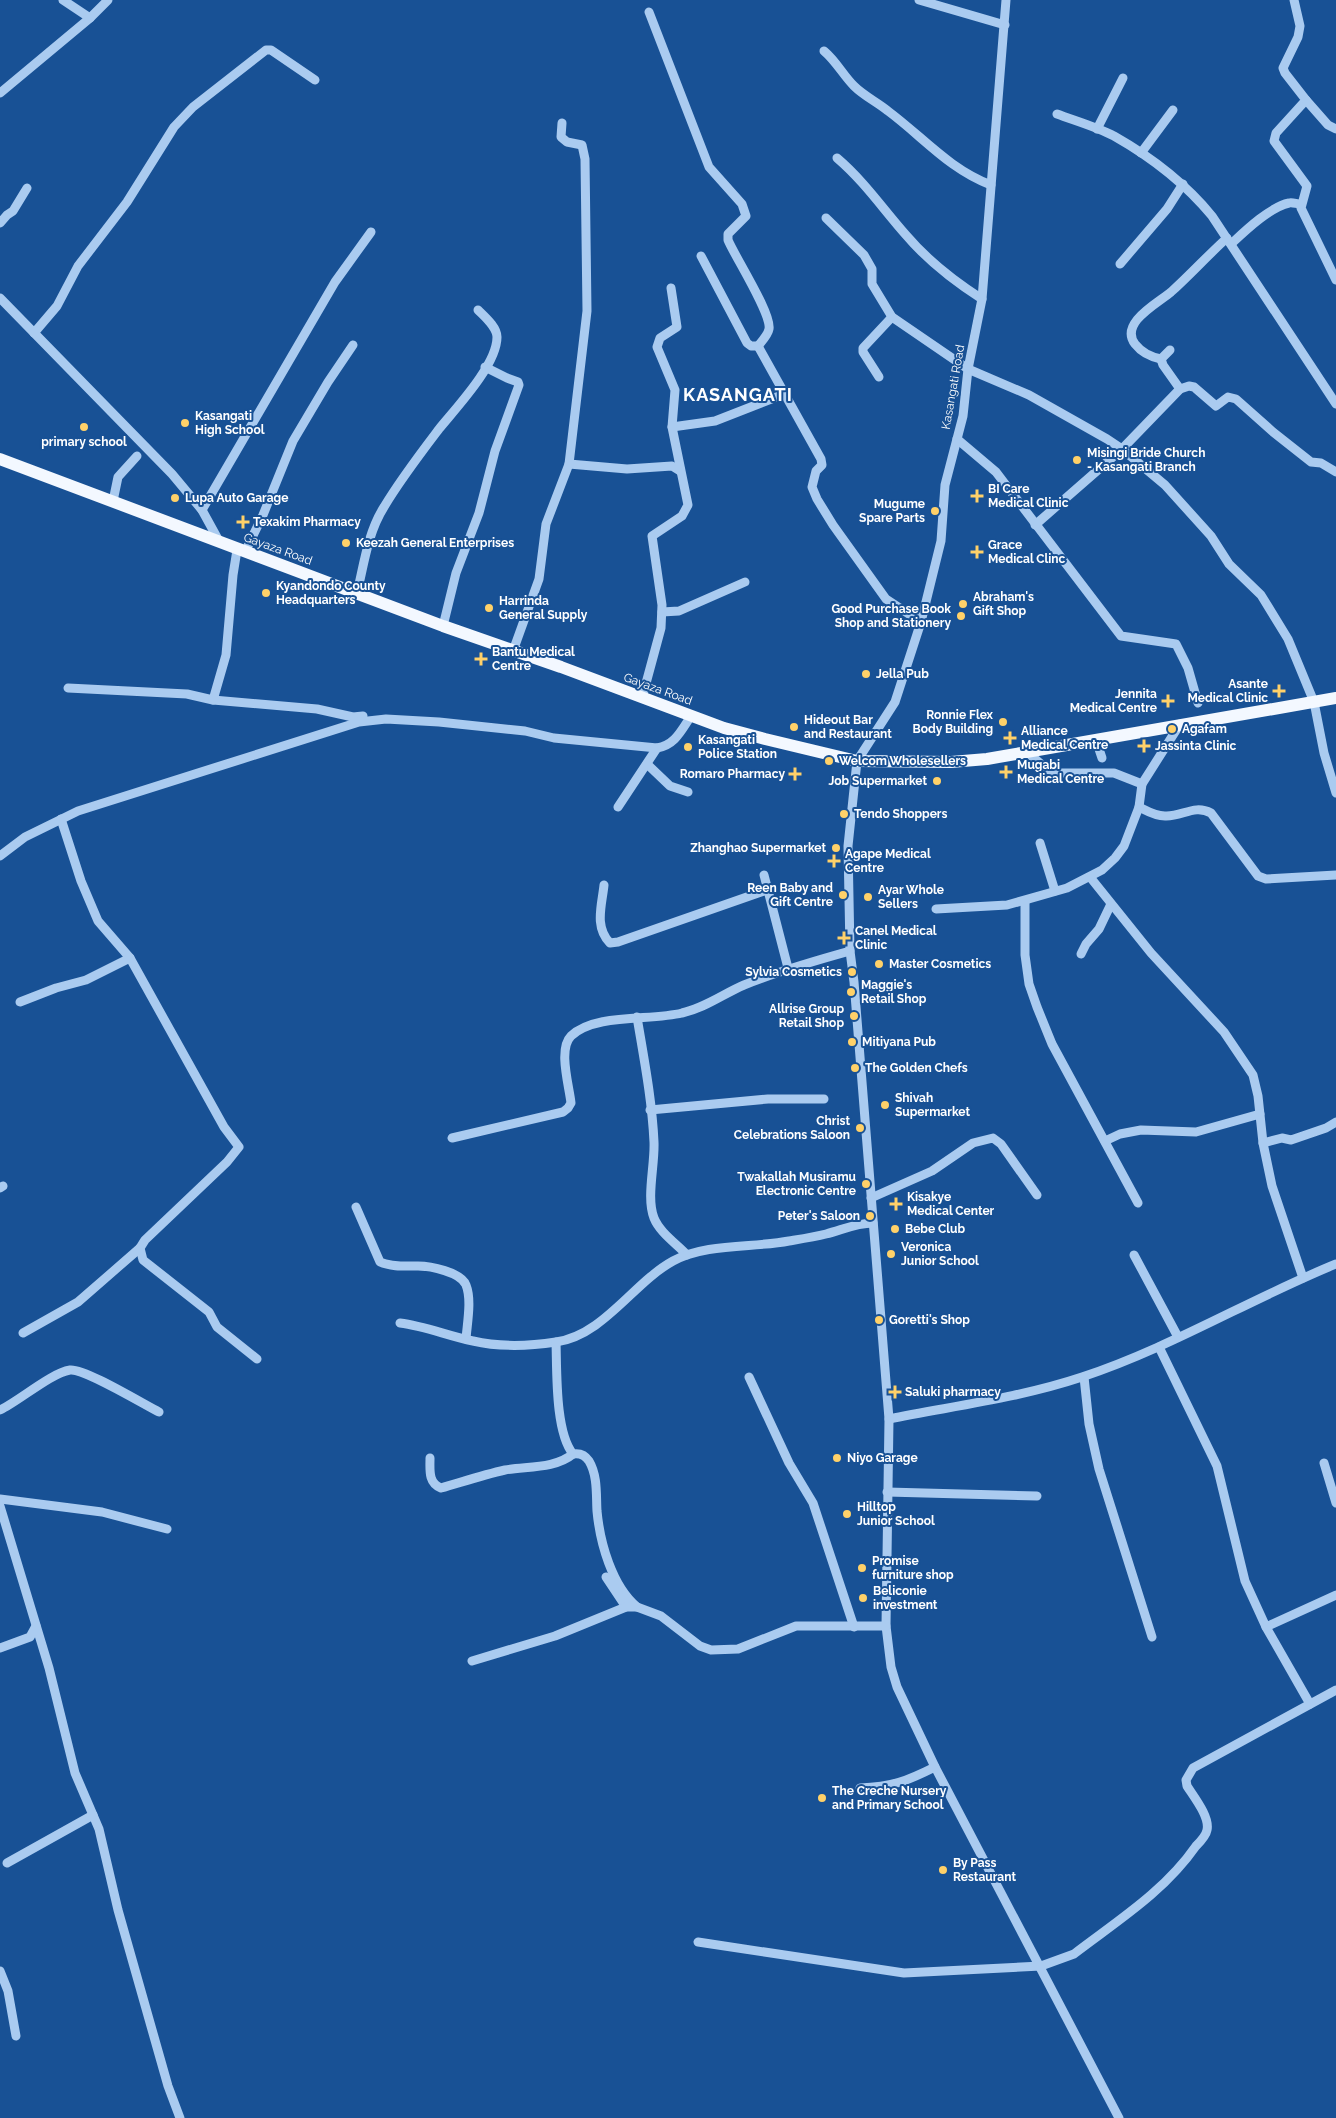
<svg xmlns="http://www.w3.org/2000/svg" width="1336" height="2118" viewBox="0 0 1336 2118" font-family="Raleway,sans-serif">
  <rect width="100%" height="100%" fill="#185195"/>
  <g fill="none" stroke-linecap="round" stroke-linejoin="round">
    <!-- minor -->
    <g stroke="#aacbf0" stroke-width="9">
      <path d="M 63,0 L 90,18"/>
      <path d="M 919,0 L 1005,25"/>
      <path d="M 1006,0 L 982,299 L 968,369 L 963,416 L 945,485 L 941,541 L 921,622 L 895,702 L 857,761 L 848,846 L 850,951 L 854,982 L 889,1419 L 886,1626 L 891,1667 L 897,1687 L 935,1767 L 1119,2118"/>
      <path d="M 1294,0 L 1300,26 L 1298,37 L 1283,68 L 1285,73 L 1306,100 L 1276,133 L 1274,141 L 1307,186 L 1301,208 L 1336,280"/>
      <path d="M 649,12 L 709,167 L 742,204 L 746,216 L 728,234 L 728,240 C 735,257 772,314 769,329 C 768,335 762,341 758,346"/>
      <path d="M 824,51 C 836,61 843,75 854,86 C 864,96 877,102 888,111 C 923,137 949,169 991,185"/>
      <path d="M 0,93 L 90,18 L 108,0"/>
      <path d="M 1306,100 L 1328,125 L 1336,129"/>
      <path d="M 1057,114 C 1076,121 1097,127 1114,136 C 1151,157 1185,183 1212,216 L 1336,404"/>
      <path d="M 1097,129 L 1123,78"/>
      <path d="M 1141,153 L 1173,110"/>
      <path d="M 837,158 C 864,181 883,209 906,235 C 928,261 954,281 982,299"/>
      <path d="M 826,218 L 864,255 L 872,269 L 872,284 L 892,317 L 968,369 L 1029,395 L 1107,439 L 1122,449 L 1165,485 L 1211,536 L 1229,564 L 1261,595 L 1288,639 L 1314,702 L 1324,753 L 1336,793"/>
      <path d="M 0,223 L 7,215 L 13,211 L 27,188"/>
      <path d="M 1231,244 C 1245,231 1270,207 1289,203 C 1292,202 1297,204 1301,204"/>
      <path d="M 701,256 L 747,343 L 751,346 L 758,346"/>
      <path d="M 1120,264 L 1167,209 L 1183,184"/>
      <path d="M 0,298 L 172,474 L 202,510 L 219,541"/>
      <path d="M 34,333 L 57,306 L 78,266 L 127,202 L 174,127 L 193,107 L 266,50 L 271,50 L 315,80"/>
      <path d="M 758,346 L 821,459 L 822,465 L 816,471 L 812,487 L 817,499 L 833,525 L 886,599 L 921,622"/>
      <path d="M 1170,350 L 1161,359 L 1163,365 L 1180,389"/>
      <path d="M 1161,359 C 1151,357 1142,353 1135,344 C 1119,323 1158,303 1171,292 C 1190,275 1208,255 1227,238"/>
      <path d="M 879,377 L 863,352 L 863,348 L 892,317"/>
      <path d="M 672,427 L 715,421 L 784,394"/>
      <path d="M 957,439 L 996,472 L 1121,636 L 1176,644 L 1188,668 L 1198,703"/>
      <path d="M 569,464 L 627,469 L 672,466 L 680,471"/>
      <path d="M 113,501 L 118,477 L 137,456"/>
      <path d="M 202,510 L 335,282 L 371,232"/>
      <path d="M 1035,525 L 1122,449 L 1180,389 L 1189,386 L 1194,387 L 1216,406 L 1228,397 L 1236,399 L 1273,432 L 1311,462 L 1321,463 L 1336,472"/>
      <path d="M 245,552 L 263,515 L 293,441 L 328,382 L 353,345"/>
      <path d="M 357,593 C 364,564 368,532 384,507 C 400,480 420,454 439,429 C 456,408 497,365 497,337 C 497,327 485,317 478,310"/>
      <path d="M 662,612 L 679,611 L 745,582"/>
      <path d="M 443,626 L 456,573 L 479,513 L 495,451 L 519,385 L 518,382 L 507,378 L 485,367"/>
      <path d="M 513,651 L 539,579 L 546,524 L 569,464 L 587,311 L 585,159 L 582,145 L 567,142 L 561,137 L 562,123"/>
      <path d="M 68,688 L 187,694 L 213,700 L 317,709 L 353,717 L 363,716"/>
      <path d="M 642,698 L 661,628 L 662,605 L 652,536 L 682,516 L 688,505 L 672,427 L 675,390 L 657,347 L 660,338 L 677,327 L 671,288"/>
      <path d="M 213,700 L 226,655 L 233,575 L 237,550"/>
      <path d="M 1099,749 L 1102,758"/>
      <path d="M 1028,753 L 1047,769 L 1057,773 L 1114,773 L 1142,784"/>
      <path d="M 647,764 L 670,786 L 688,792"/>
      <path d="M 618,807 L 657,748"/>
      <path d="M 1139,807 C 1147,811 1155,816 1165,816 C 1182,817 1194,804 1211,813 L 1258,876 L 1266,879 L 1336,875"/>
      <path d="M 61,819 L 81,881 L 98,921 L 130,958 L 224,1127 L 239,1147 L 227,1162 L 145,1240 L 140,1248 L 143,1260 L 209,1312 L 217,1327 L 257,1359"/>
      <path d="M 1040,843 L 1055,891"/>
      <path d="M 0,856 L 25,837 L 78,811 L 359,722 L 386,719 L 439,722 L 525,731 L 554,738 L 657,748 C 675,745 681,731 691,716"/>
      <path d="M 764,875 L 788,968"/>
      <path d="M 1090,877 L 1151,953 L 1224,1032 L 1253,1075 L 1258,1096 L 1263,1143 L 1272,1186 L 1303,1278"/>
      <path d="M 604,885 C 602,905 594,927 610,943 L 618,942 L 767,890"/>
      <path d="M 1025,901 L 1025,955 L 1029,984 L 1037,1007 L 1052,1044 L 1138,1203"/>
      <path d="M 936,909 L 1007,905 L 1067,888 L 1102,870 L 1115,858 L 1124,846 L 1139,807 L 1142,784 L 1180,724"/>
      <path d="M 1081,954 L 1086,944 L 1099,929 L 1111,904"/>
      <path d="M 20,1002 L 56,988 L 86,980 L 130,958"/>
      <path d="M 637,1017 C 644,1059 652,1100 654,1142 C 655,1165 646,1198 654,1218 C 660,1233 677,1244 687,1255"/>
      <path d="M 650,1110 L 768,1099 L 824,1099"/>
      <path d="M 452,1138 L 563,1112 L 568,1108 L 571,1103 C 569,1085 558,1049 571,1036 C 595,1013 651,1021 682,1013 C 705,1008 723,994 744,985 C 779,971 814,961 850,951"/>
      <path d="M 1105,1141 L 1120,1134 L 1141,1130 L 1196,1132 L 1260,1114"/>
      <path d="M 1263,1143 L 1282,1138 L 1291,1140 L 1326,1128 L 1336,1122"/>
      <path d="M 0,1188 L 3,1186"/>
      <path d="M 871,1198 L 932,1171 L 973,1143 L 993,1138 L 1001,1144 L 1037,1195"/>
      <path d="M 356,1207 L 380,1262 C 391,1267 405,1266 418,1266 C 430,1266 461,1272 466,1285 C 472,1300 467,1324 466,1339"/>
      <path d="M 1134,1255 L 1178,1337"/>
      <path d="M 400,1323 C 425,1326 448,1336 473,1341 C 499,1347 530,1346 556,1342 C 604,1335 633,1283 673,1261 C 706,1243 753,1248 789,1241 C 801,1239 814,1237 826,1234 C 842,1230 856,1223 873,1223"/>
      <path d="M 23,1333 L 78,1302 L 140,1248"/>
      <path d="M 556,1342 C 557,1371 555,1432 573,1454 C 579,1453 585,1455 589,1461 C 598,1476 596,1496 597,1511 C 600,1543 612,1586 637,1607"/>
      <path d="M 1159,1347 L 1217,1466 L 1245,1581 L 1266,1627 L 1310,1704"/>
      <path d="M 749,1377 L 789,1463 L 813,1503 L 854,1627"/>
      <path d="M 1084,1377 L 1089,1424 L 1099,1469 L 1152,1637"/>
      <path d="M 0,1410 C 19,1401 51,1373 70,1370 C 84,1368 143,1404 159,1412"/>
      <path d="M 889,1419 C 953,1406 1019,1398 1082,1377 C 1170,1348 1250,1299 1336,1264"/>
      <path d="M 430,1458 C 430,1470 428,1483 441,1488 C 462,1482 483,1475 505,1470 C 526,1466 555,1469 573,1454"/>
      <path d="M 1324,1463 L 1336,1503"/>
      <path d="M 887,1492 L 1037,1496"/>
      <path d="M 0,1499 L 102,1512 L 167,1529"/>
      <path d="M 0,1506 L 49,1668 L 75,1773 L 99,1829 L 118,1910 L 168,2086 L 180,2118"/>
      <path d="M 606,1577 L 626,1607"/>
      <path d="M 1266,1627 L 1336,1595"/>
      <path d="M 0,1648 L 30,1637 L 36,1626"/>
      <path d="M 472,1661 L 555,1636 L 626,1607 L 637,1607 L 661,1616 L 700,1646 L 711,1650 L 738,1649 L 796,1626 L 886,1626"/>
      <path d="M 860,1788 C 892,1787 907,1781 935,1767"/>
      <path d="M 7,1863 L 93,1815"/>
      <path d="M 698,1942 L 904,1973 L 1041,1966 L 1074,1954 C 1117,1921 1164,1892 1196,1846 C 1200,1842 1206,1836 1207,1830 C 1210,1817 1194,1797 1187,1786 L 1186,1780 L 1193,1768 L 1336,1690"/>
      <path d="M 0,1971 L 8,1991 L 16,2036"/>
    </g>
    <!-- major -->
    <path stroke="#f3f8ff" stroke-width="12" d="M 0,459 L 443,626 L 561,667 L 724,728 L 765,739 L 857,761 L 951,762 L 987,759 L 1336,698"/>
  </g>
  <!-- markers -->
  <g fill="#ffd169" stroke="#185195" stroke-width="2">
    <circle cx="185" cy="423" r="5"/>
    <circle cx="84" cy="427" r="5"/>
    <circle cx="1077" cy="460" r="5"/>
    <path d="M974.5 488.5h5v5h5v5h-5v5h-5v-5h-5v-5h5z"/>
    <circle cx="175" cy="498" r="5"/>
    <circle cx="935" cy="511" r="5"/>
    <path d="M240.5 514.5h5v5h5v5h-5v5h-5v-5h-5v-5h5z"/>
    <circle cx="346" cy="543" r="5"/>
    <path d="M974.5 544.5h5v5h5v5h-5v5h-5v-5h-5v-5h5z"/>
    <circle cx="266" cy="593" r="5"/>
    <circle cx="963" cy="604" r="5"/>
    <circle cx="489" cy="608" r="5"/>
    <circle cx="961" cy="616" r="5"/>
    <path d="M478.5 651.5h5v5h5v5h-5v5h-5v-5h-5v-5h5z"/>
    <circle cx="866" cy="674" r="5"/>
    <path d="M1276.5 683.5h5v5h5v5h-5v5h-5v-5h-5v-5h5z"/>
    <path d="M1165.5 693.5h5v5h5v5h-5v5h-5v-5h-5v-5h5z"/>
    <circle cx="1003" cy="722" r="5"/>
    <circle cx="794" cy="727" r="5"/>
    <circle cx="1172" cy="729" r="5"/>
    <path d="M1007.5 730.5h5v5h5v5h-5v5h-5v-5h-5v-5h5z"/>
    <path d="M1141.5 738.5h5v5h5v5h-5v5h-5v-5h-5v-5h5z"/>
    <circle cx="688" cy="747" r="5"/>
    <circle cx="829" cy="761" r="5"/>
    <path d="M1003.5 764.5h5v5h5v5h-5v5h-5v-5h-5v-5h5z"/>
    <path d="M792.5 766.5h5v5h5v5h-5v5h-5v-5h-5v-5h5z"/>
    <circle cx="937" cy="781" r="5"/>
    <circle cx="844" cy="814" r="5"/>
    <circle cx="836" cy="848" r="5"/>
    <path d="M831.5 853.5h5v5h5v5h-5v5h-5v-5h-5v-5h5z"/>
    <circle cx="843" cy="895" r="5"/>
    <circle cx="868" cy="897" r="5"/>
    <path d="M841.5 930.5h5v5h5v5h-5v5h-5v-5h-5v-5h5z"/>
    <circle cx="879" cy="964" r="5"/>
    <circle cx="852" cy="972" r="5"/>
    <circle cx="851" cy="992" r="5"/>
    <circle cx="854" cy="1016" r="5"/>
    <circle cx="852" cy="1042" r="5"/>
    <circle cx="855" cy="1068" r="5"/>
    <circle cx="885" cy="1105" r="5"/>
    <circle cx="860" cy="1128" r="5"/>
    <circle cx="866" cy="1184" r="5"/>
    <path d="M893.5 1196.5h5v5h5v5h-5v5h-5v-5h-5v-5h5z"/>
    <circle cx="870" cy="1216" r="5"/>
    <circle cx="895" cy="1229" r="5"/>
    <circle cx="891" cy="1254" r="5"/>
    <circle cx="879" cy="1320" r="5"/>
    <path d="M892.5 1384.5h5v5h5v5h-5v5h-5v-5h-5v-5h5z"/>
    <circle cx="837" cy="1458" r="5"/>
    <circle cx="847" cy="1514" r="5"/>
    <circle cx="862" cy="1568" r="5"/>
    <circle cx="863" cy="1598" r="5"/>
    <circle cx="822" cy="1798" r="5"/>
    <circle cx="943" cy="1870" r="5"/>
  </g>
  <g text-anchor="middle" dominant-baseline="central" stroke-width="4" stroke-linejoin="round" paint-order="stroke">
    <!-- street labels -->
    <g font-size="12" fill="#fff" stroke="#185195">
      <text transform="translate(953 387) rotate(-80)">Kasangati Road</text>
      <text transform="translate(278 549) rotate(20)">Gayaza Road</text>
      <text transform="translate(658 689) rotate(20)">Gayaza Road</text>
    </g>
    <!-- poi labels -->
    <g font-size="12" font-weight="bold" fill="#fff" stroke="#185195" text-anchor="start">
      <text x="195" y="416">Kasangati<tspan x="195" dy="14">High School</tspan></text>
      <text x="84" y="442" text-anchor="middle">primary school</text>
      <text x="1087" y="453">Misingi Bride Church<tspan x="1087" dy="14">- Kasangati Branch</tspan></text>
      <text x="988" y="489">BI Care<tspan x="988" dy="14">Medical Clinic</tspan></text>
      <text x="185" y="498">Lupa Auto Garage</text>
      <text x="925" y="504" text-anchor="end">Mugume<tspan x="925" dy="14">Spare Parts</tspan></text>
      <text x="253" y="522">Texakim Pharmacy</text>
      <text x="356" y="543">Keezah General Enterprises</text>
      <text x="988" y="545">Grace<tspan x="988" dy="14">Medical Clinc</tspan></text>
      <text x="276" y="586">Kyandondo County<tspan x="276" dy="14">Headquarters</tspan></text>
      <text x="973" y="597">Abraham's<tspan x="973" dy="14">Gift Shop</tspan></text>
      <text x="499" y="601">Harrinda<tspan x="499" dy="14">General Supply</tspan></text>
      <text x="951" y="609" text-anchor="end">Good Purchase Book<tspan x="951" dy="14">Shop and Stationery</tspan></text>
      <text x="492" y="652">Bantu Medical<tspan x="492" dy="14">Centre</tspan></text>
      <text x="876" y="674">Jella Pub</text>
      <text x="1268" y="684" text-anchor="end">Asante<tspan x="1268" dy="14">Medical Clinic</tspan></text>
      <text x="1157" y="694" text-anchor="end">Jennita<tspan x="1157" dy="14">Medical Centre</tspan></text>
      <text x="993" y="715" text-anchor="end">Ronnie Flex<tspan x="993" dy="14">Body Building</tspan></text>
      <text x="804" y="720">Hideout Bar<tspan x="804" dy="14">and Restaurant</tspan></text>
      <text x="1182" y="729">Agafam</text>
      <text x="1021" y="731">Alliance<tspan x="1021" dy="14">Medical Centre</tspan></text>
      <text x="698" y="740">Kasangati<tspan x="698" dy="14">Police Station</tspan></text>
      <text x="1155" y="746">Jassinta Clinic</text>
      <text x="839" y="761">Welcom Wholesellers</text>
      <text x="1017" y="765">Mugabi<tspan x="1017" dy="14">Medical Centre</tspan></text>
      <text x="785" y="774" text-anchor="end">Romaro Pharmacy</text>
      <text x="927" y="781" text-anchor="end">Job Supermarket</text>
      <text x="854" y="814">Tendo Shoppers</text>
      <text x="826" y="848" text-anchor="end">Zhanghao Supermarket</text>
      <text x="845" y="854">Agape Medical<tspan x="845" dy="14">Centre</tspan></text>
      <text x="833" y="888" text-anchor="end">Reen Baby and<tspan x="833" dy="14">Gift Centre</tspan></text>
      <text x="878" y="890">Ayar Whole<tspan x="878" dy="14">Sellers</tspan></text>
      <text x="855" y="931">Canel Medical<tspan x="855" dy="14">Clinic</tspan></text>
      <text x="889" y="964">Master Cosmetics</text>
      <text x="842" y="972" text-anchor="end">Sylvia Cosmetics</text>
      <text x="861" y="985">Maggie's<tspan x="861" dy="14">Retail Shop</tspan></text>
      <text x="844" y="1009" text-anchor="end">Allrise Group<tspan x="844" dy="14">Retail Shop</tspan></text>
      <text x="862" y="1042">Mitiyana Pub</text>
      <text x="865" y="1068">The Golden Chefs</text>
      <text x="895" y="1098">Shivah<tspan x="895" dy="14">Supermarket</tspan></text>
      <text x="850" y="1121" text-anchor="end">Christ<tspan x="850" dy="14">Celebrations Saloon</tspan></text>
      <text x="856" y="1177" text-anchor="end">Twakallah Musiramu<tspan x="856" dy="14">Electronic Centre</tspan></text>
      <text x="907" y="1197">Kisakye<tspan x="907" dy="14">Medical Center</tspan></text>
      <text x="860" y="1216" text-anchor="end">Peter's Saloon</text>
      <text x="905" y="1229">Bebe Club</text>
      <text x="901" y="1247">Veronica<tspan x="901" dy="14">Junior School</tspan></text>
      <text x="889" y="1320">Goretti's Shop</text>
      <text x="905" y="1392">Saluki pharmacy</text>
      <text x="847" y="1458">Niyo Garage</text>
      <text x="857" y="1507">Hilltop<tspan x="857" dy="14">Junior School</tspan></text>
      <text x="872" y="1561">Promise<tspan x="872" dy="14">furniture shop</tspan></text>
      <text x="873" y="1591">Beliconie<tspan x="873" dy="14">investment</tspan></text>
      <text x="832" y="1791">The Creche Nursery<tspan x="832" dy="14">and Primary School</tspan></text>
      <text x="953" y="1863">By Pass<tspan x="953" dy="14">Restaurant</tspan></text>
    </g>
    <!-- district labels -->
    <g font-size="18" font-weight="bold" letter-spacing="1" fill="#fff" stroke="#185195">
      <text x="738" y="394">KASANGATI</text>
    </g>
  </g>
</svg>
